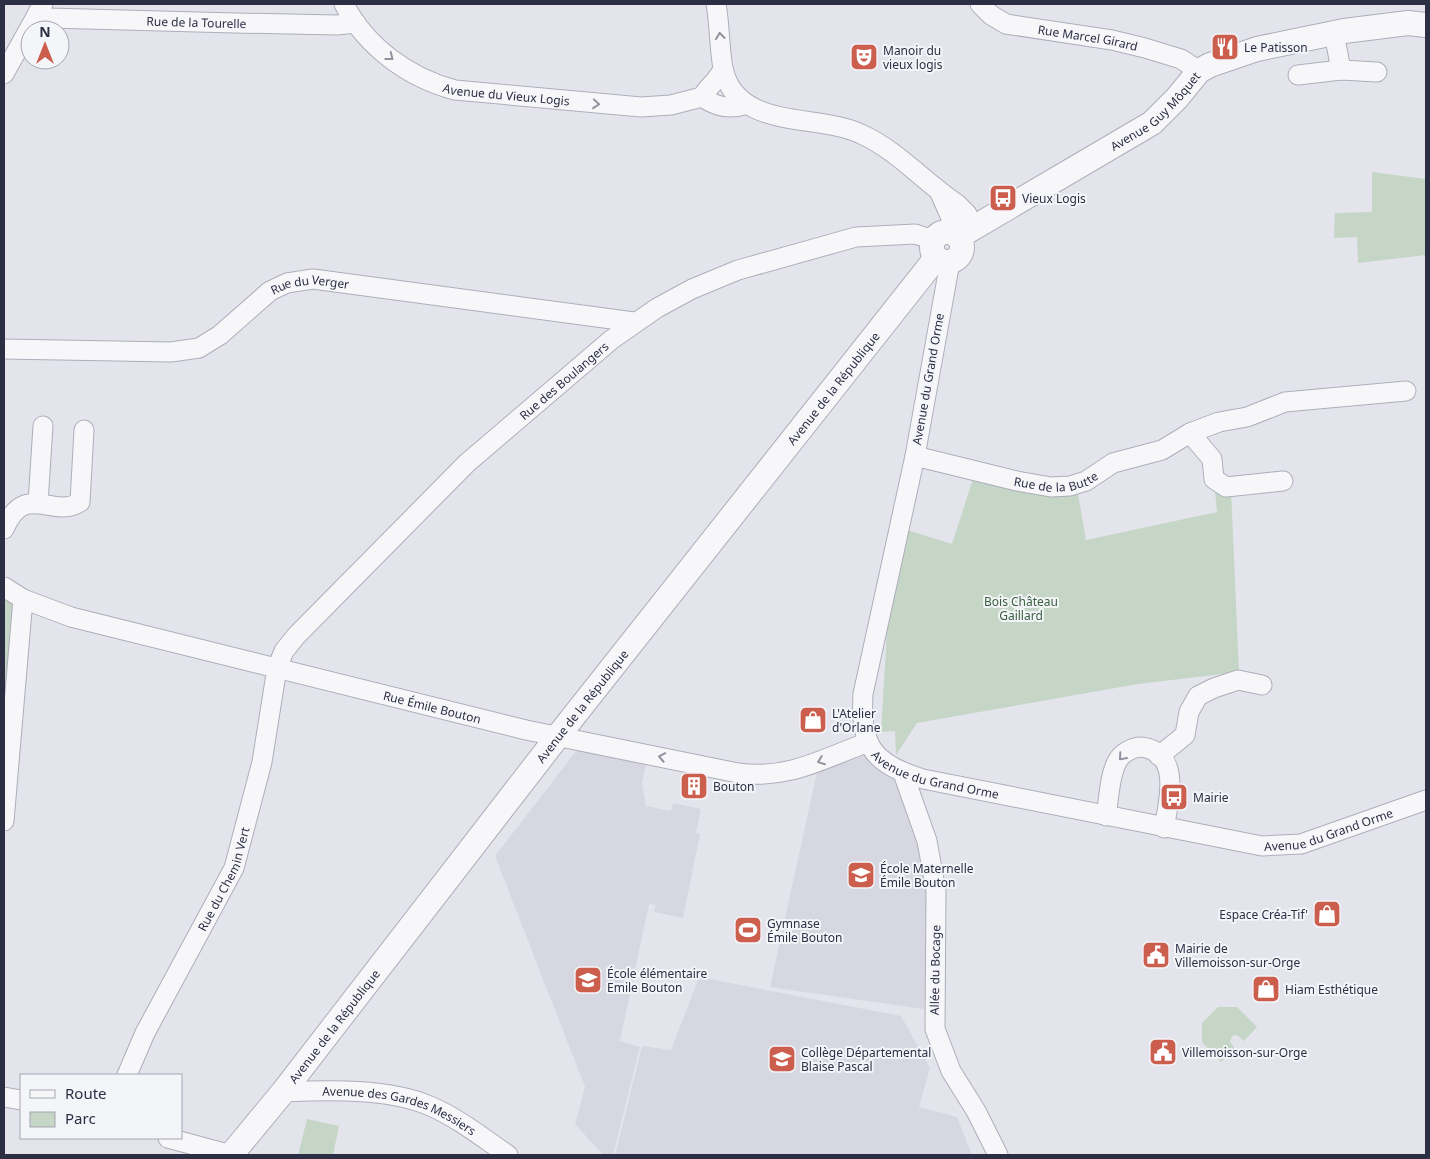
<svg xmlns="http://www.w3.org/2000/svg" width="1430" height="1159" viewBox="0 0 1430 1159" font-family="'Noto Sans',sans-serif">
  <rect width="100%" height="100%" fill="#e4e5ec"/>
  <!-- built -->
  <g fill="#d6d7e0">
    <path d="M 577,750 L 646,764 L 642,783 L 646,806 L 671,811 L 673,803 L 701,809 L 696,833 L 700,834 L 683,918 L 654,912 L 656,905 L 649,904 L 620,1041 L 640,1047 L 613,1155 L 603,1155 L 575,1124 L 585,1087 L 495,856 Z"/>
    <path d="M 866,754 L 889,770 L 915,820 L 929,887 L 928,967 L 924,1009 L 770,987 L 817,772 Z"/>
    <path d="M 699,977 L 901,1016 L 930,1068 L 919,1107 L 957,1117 L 972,1155 L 615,1155 L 642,1046 L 671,1050 Z"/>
  </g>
  <!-- green -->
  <g fill="#c5d5c6">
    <path d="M 1372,172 L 1426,179 L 1426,255 L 1358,263 L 1357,237 L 1334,238 L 1335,213 L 1372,212 Z"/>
    <path d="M 973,479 L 1077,488 L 1086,540 L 1217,512 L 1215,491 L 1231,490 L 1239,672 L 1138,684 L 917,723 L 896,755 L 895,731 L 881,732 L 887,631 L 904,529 L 952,544 Z"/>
    <path d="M 4,587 L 23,599 L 4,800 Z"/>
    <path d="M 1218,1007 L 1237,1007 L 1257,1027 L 1244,1041 L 1237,1035 L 1232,1036 L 1230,1042 L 1235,1049 L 1221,1062 L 1202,1042 L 1202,1023 Z"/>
    <path d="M 307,1119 L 339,1126 L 333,1155 L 298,1155 Z"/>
  </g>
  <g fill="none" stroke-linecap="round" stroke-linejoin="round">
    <defs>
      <g id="minor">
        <path id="s1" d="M 344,4 C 366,47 409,78 455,90 L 641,107 L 671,105 L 702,97 C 709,85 716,83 723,69"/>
        <path d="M 716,4 C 720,25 719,47 723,68 C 736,131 817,113 861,134 C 897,150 924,182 957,204 L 967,214 L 973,228"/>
        <path id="s2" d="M 980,4 L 991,15 L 1006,24 L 1112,40 L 1145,48 L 1181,59 L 1199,71"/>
        <path id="s3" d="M 38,12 L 49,18 L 235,23 L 337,25 L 356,23"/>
        <path d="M 1334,33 L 1341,70"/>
        <path d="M 4,74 L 43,4"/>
        <path d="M 1298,75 L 1341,70 L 1377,72"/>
        <path d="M 702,97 C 715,106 728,110 744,105"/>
        <path d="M 940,193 L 951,218 L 952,233"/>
        <path id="s4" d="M 950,262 L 915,456 L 863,694 C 860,746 873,764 923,779 L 1262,846 L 1301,844 L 1426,800"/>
        <path id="s5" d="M 4,349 L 171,352 L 199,348 L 220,335 L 270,291 L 287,283 L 313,279 L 634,322"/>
        <path d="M 1190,433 L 1212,459 L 1214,479 L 1226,487 L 1283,481"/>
        <path id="s6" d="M 915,456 L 1017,481 L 1051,487 L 1070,486 L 1086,481 L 1113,463 L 1162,450 L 1190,433 L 1219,422 L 1247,417 L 1285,402 L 1406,391"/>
        <path d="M 38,503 L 43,426"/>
        <path d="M 4,529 C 26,480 52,520 80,502 L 84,430"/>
        <path id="s7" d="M 4,587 L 23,599 L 71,617 L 526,730 L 738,773 C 787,780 822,759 866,743"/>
        <path d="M 1159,756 L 1185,735 L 1189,712 L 1198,696 L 1214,688 L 1238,680 L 1262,685"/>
        <path d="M 903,773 L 927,841 L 936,891 L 935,1029 L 951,1071 L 976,1111 L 998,1155"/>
        <path d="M 1106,816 C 1109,800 1109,775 1118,760 C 1122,753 1133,747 1141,747 C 1182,752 1169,801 1164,828"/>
        <path d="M 4,821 L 23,599"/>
        <path id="s8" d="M 127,1075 L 145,1033 L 234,868 L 262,762 L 277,668 L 284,651 L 296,636 L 467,463 L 611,340 L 657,308 L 692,289 L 738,270 L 856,237 L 915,234 L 933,240"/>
        <path id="s9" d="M 283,1092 C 328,1090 389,1088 430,1106 C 458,1118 483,1138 508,1155"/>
        <path d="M 4,1097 L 21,1100"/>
        <path d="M 168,1138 L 231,1155"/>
      </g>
      <g id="tertiary">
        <circle cx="947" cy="247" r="15"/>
        <path id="s10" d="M 958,237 L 1152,123 L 1177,98 L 1199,71 L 1210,65 L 1257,49 L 1344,31 L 1408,23 L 1426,25"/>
        <path id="s11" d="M 231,1155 L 283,1092 L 558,736 L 936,258"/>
      </g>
    </defs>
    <!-- minor casing -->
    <use href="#minor" stroke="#adaeba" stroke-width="21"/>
    <!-- tertiary casing -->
    <use href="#tertiary" stroke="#adaeba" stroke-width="26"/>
    <!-- minor -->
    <use href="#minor" stroke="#f7f7fa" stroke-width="19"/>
    <!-- tertiary -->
    <use href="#tertiary" stroke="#f7f7fa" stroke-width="24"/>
  </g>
  <!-- one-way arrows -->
  <defs><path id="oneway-chevron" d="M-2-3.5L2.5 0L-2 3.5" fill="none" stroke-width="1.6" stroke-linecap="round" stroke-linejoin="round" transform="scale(1.25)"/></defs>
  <g stroke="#92929f">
    <use href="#oneway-chevron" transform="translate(720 36) rotate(-97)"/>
    <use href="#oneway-chevron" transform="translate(390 57) rotate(38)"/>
    <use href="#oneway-chevron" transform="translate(596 104) rotate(5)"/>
    <use href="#oneway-chevron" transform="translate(662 757) rotate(-169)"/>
    <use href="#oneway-chevron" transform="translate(1122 757) rotate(131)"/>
    <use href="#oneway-chevron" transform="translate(821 761) rotate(159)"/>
  </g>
  <!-- icons -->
  <defs>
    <symbol id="restaurant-square" viewBox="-11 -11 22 22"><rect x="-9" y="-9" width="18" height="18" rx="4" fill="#cc5e4e" stroke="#f4f5f9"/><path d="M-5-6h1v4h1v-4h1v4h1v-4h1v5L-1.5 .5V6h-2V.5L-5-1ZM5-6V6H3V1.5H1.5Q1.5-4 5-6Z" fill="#fff"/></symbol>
    <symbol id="theatre-square" viewBox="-11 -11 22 22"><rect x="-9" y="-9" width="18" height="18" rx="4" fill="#cc5e4e" stroke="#f4f5f9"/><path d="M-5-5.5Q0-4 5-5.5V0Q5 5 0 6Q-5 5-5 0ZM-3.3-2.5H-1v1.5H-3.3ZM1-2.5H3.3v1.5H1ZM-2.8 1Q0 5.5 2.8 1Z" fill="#fff"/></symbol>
    <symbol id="bus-square" viewBox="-11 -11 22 22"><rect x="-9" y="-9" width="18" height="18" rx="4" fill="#cc5e4e" stroke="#f4f5f9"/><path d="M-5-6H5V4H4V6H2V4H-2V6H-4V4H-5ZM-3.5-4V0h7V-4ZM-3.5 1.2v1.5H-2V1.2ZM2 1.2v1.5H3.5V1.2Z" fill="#fff"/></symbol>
    <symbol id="shop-square" viewBox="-11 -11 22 22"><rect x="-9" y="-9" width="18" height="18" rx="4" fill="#cc5e4e" stroke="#f4f5f9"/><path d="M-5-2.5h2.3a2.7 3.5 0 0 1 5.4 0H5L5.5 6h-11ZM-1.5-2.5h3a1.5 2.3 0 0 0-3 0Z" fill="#fff"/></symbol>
    <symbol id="building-square" viewBox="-11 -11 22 22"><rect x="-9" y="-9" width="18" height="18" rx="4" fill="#cc5e4e" stroke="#f4f5f9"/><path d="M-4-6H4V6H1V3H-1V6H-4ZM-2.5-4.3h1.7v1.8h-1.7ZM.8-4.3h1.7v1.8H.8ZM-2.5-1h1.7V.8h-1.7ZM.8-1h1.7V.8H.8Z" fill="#fff"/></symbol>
    <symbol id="school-square" viewBox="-11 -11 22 22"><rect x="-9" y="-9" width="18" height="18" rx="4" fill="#cc5e4e" stroke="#f4f5f9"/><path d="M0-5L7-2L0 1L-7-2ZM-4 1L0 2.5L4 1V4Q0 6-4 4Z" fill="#fff"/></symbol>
    <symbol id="stadium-square" viewBox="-11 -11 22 22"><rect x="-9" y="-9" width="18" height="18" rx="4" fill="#cc5e4e" stroke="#f4f5f9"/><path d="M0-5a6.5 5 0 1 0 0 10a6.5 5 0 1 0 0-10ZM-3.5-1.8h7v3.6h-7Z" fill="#fff"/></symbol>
    <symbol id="civic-square" viewBox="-11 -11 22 22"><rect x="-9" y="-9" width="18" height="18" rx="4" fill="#cc5e4e" stroke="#f4f5f9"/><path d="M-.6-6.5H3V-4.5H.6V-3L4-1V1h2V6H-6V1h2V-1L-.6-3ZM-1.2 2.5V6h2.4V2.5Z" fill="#fff"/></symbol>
  </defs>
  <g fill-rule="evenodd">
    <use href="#restaurant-square" x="1209" y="31" width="32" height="32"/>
    <use href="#theatre-square" x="848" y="41" width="32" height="32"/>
    <use href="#bus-square" x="987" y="182" width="32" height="32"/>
    <use href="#shop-square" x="797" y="704" width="32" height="32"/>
    <use href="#building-square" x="678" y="770" width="32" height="32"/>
    <use href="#bus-square" x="1158" y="781" width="32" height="32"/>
    <use href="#school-square" x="845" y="859" width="32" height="32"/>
    <use href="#shop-square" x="1311" y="898" width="32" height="32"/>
    <use href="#stadium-square" x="732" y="914" width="32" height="32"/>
    <use href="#civic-square" x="1140" y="939" width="32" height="32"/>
    <use href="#school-square" x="572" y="964" width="32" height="32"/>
    <use href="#shop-square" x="1250" y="973" width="32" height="32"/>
    <use href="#civic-square" x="1147" y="1036" width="32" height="32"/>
    <use href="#school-square" x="766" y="1043" width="32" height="32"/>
  </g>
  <g text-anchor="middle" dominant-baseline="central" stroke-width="4" stroke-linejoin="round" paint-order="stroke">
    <!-- street labels -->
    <g font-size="12" fill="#2c2e44" stroke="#f4f5f9">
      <text stroke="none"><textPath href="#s3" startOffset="160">Rue de la Tourelle</textPath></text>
      <text stroke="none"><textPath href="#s2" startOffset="116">Rue Marcel Girard</textPath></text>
      <text stroke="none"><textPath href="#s1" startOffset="196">Avenue du Vieux Logis</textPath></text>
      <text stroke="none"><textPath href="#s10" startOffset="235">Avenue Guy Môquet</textPath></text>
      <text stroke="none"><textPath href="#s5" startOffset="328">Rue du Verger</textPath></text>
      <text transform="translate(928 379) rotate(-80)">Avenue du Grand Orme</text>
      <text stroke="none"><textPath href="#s8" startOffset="846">Rue des Boulangers</textPath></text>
      <text stroke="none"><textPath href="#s11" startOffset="975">Avenue de la République</textPath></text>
      <text stroke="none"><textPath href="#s6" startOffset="145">Rue de la Butte</textPath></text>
      <text stroke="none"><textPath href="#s11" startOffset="570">Avenue de la République</textPath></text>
      <text stroke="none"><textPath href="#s7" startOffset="446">Rue Émile Bouton</textPath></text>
      <text stroke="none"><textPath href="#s4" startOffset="568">Avenue du Grand Orme</textPath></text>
      <text stroke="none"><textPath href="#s4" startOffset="972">Avenue du Grand Orme</textPath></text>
      <text stroke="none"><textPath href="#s8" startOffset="219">Rue du Chemin Vert</textPath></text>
      <text transform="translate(935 970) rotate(-89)">Allée du Bocage</text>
      <text stroke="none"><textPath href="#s11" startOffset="165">Avenue de la République</textPath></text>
      <text stroke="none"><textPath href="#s9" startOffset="120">Avenue des Gardes Messiers</textPath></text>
    </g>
    <!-- poi labels -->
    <g font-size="12" fill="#2c2e44" stroke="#f4f5f9" text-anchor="start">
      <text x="1244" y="47">Le Patisson</text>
      <text x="883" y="50">Manoir du<tspan x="883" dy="14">vieux logis</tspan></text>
      <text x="1022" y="198">Vieux Logis</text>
      <text x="832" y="713">L'Atelier<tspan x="832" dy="14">d'Orlane</tspan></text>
      <text x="713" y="786">Bouton</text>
      <text x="1193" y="797">Mairie</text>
      <text x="880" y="868">École Maternelle<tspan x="880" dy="14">Émile Bouton</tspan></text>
      <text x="1308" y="914" text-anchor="end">Espace Créa-Tif'</text>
      <text x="767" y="923">Gymnase<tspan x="767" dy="14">Émile Bouton</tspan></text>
      <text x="1175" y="948">Mairie de<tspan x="1175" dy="14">Villemoisson-sur-Orge</tspan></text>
      <text x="607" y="973">École élémentaire<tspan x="607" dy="14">Emile Bouton</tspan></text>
      <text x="1285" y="989">Hiam Esthétique</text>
      <text x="801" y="1052">Collège Départemental<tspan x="801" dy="14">Blaise Pascal</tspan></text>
      <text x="1182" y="1052">Villemoisson-sur-Orge</text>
    </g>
    <!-- park labels -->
    <g font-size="12" fill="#395f3d" stroke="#f4f5f9">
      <text x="1021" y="601">Bois Château<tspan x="1021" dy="14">Gaillard</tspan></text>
    </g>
  </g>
  <!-- border -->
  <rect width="1430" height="1159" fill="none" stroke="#2c2e44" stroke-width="10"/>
  <!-- legend -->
  <rect x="20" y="1074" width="162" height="65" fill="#f4f5f9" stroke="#a4a5b1"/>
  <rect x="30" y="1090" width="25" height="8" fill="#f7f7fa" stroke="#a4a5b1"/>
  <text x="65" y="1099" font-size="15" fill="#2c2e44">Route</text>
  <rect x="30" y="1112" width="25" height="15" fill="#c5d5c6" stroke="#a4a5b1"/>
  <text x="65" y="1124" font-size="15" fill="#2c2e44">Parc</text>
  <!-- north arrow -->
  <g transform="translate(45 45)"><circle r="24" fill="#f4f5f9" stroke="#a4a5b1"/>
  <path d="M0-4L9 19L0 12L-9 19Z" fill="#cc5e4e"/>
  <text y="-8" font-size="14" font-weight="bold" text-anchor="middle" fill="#2c2e44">N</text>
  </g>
</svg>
